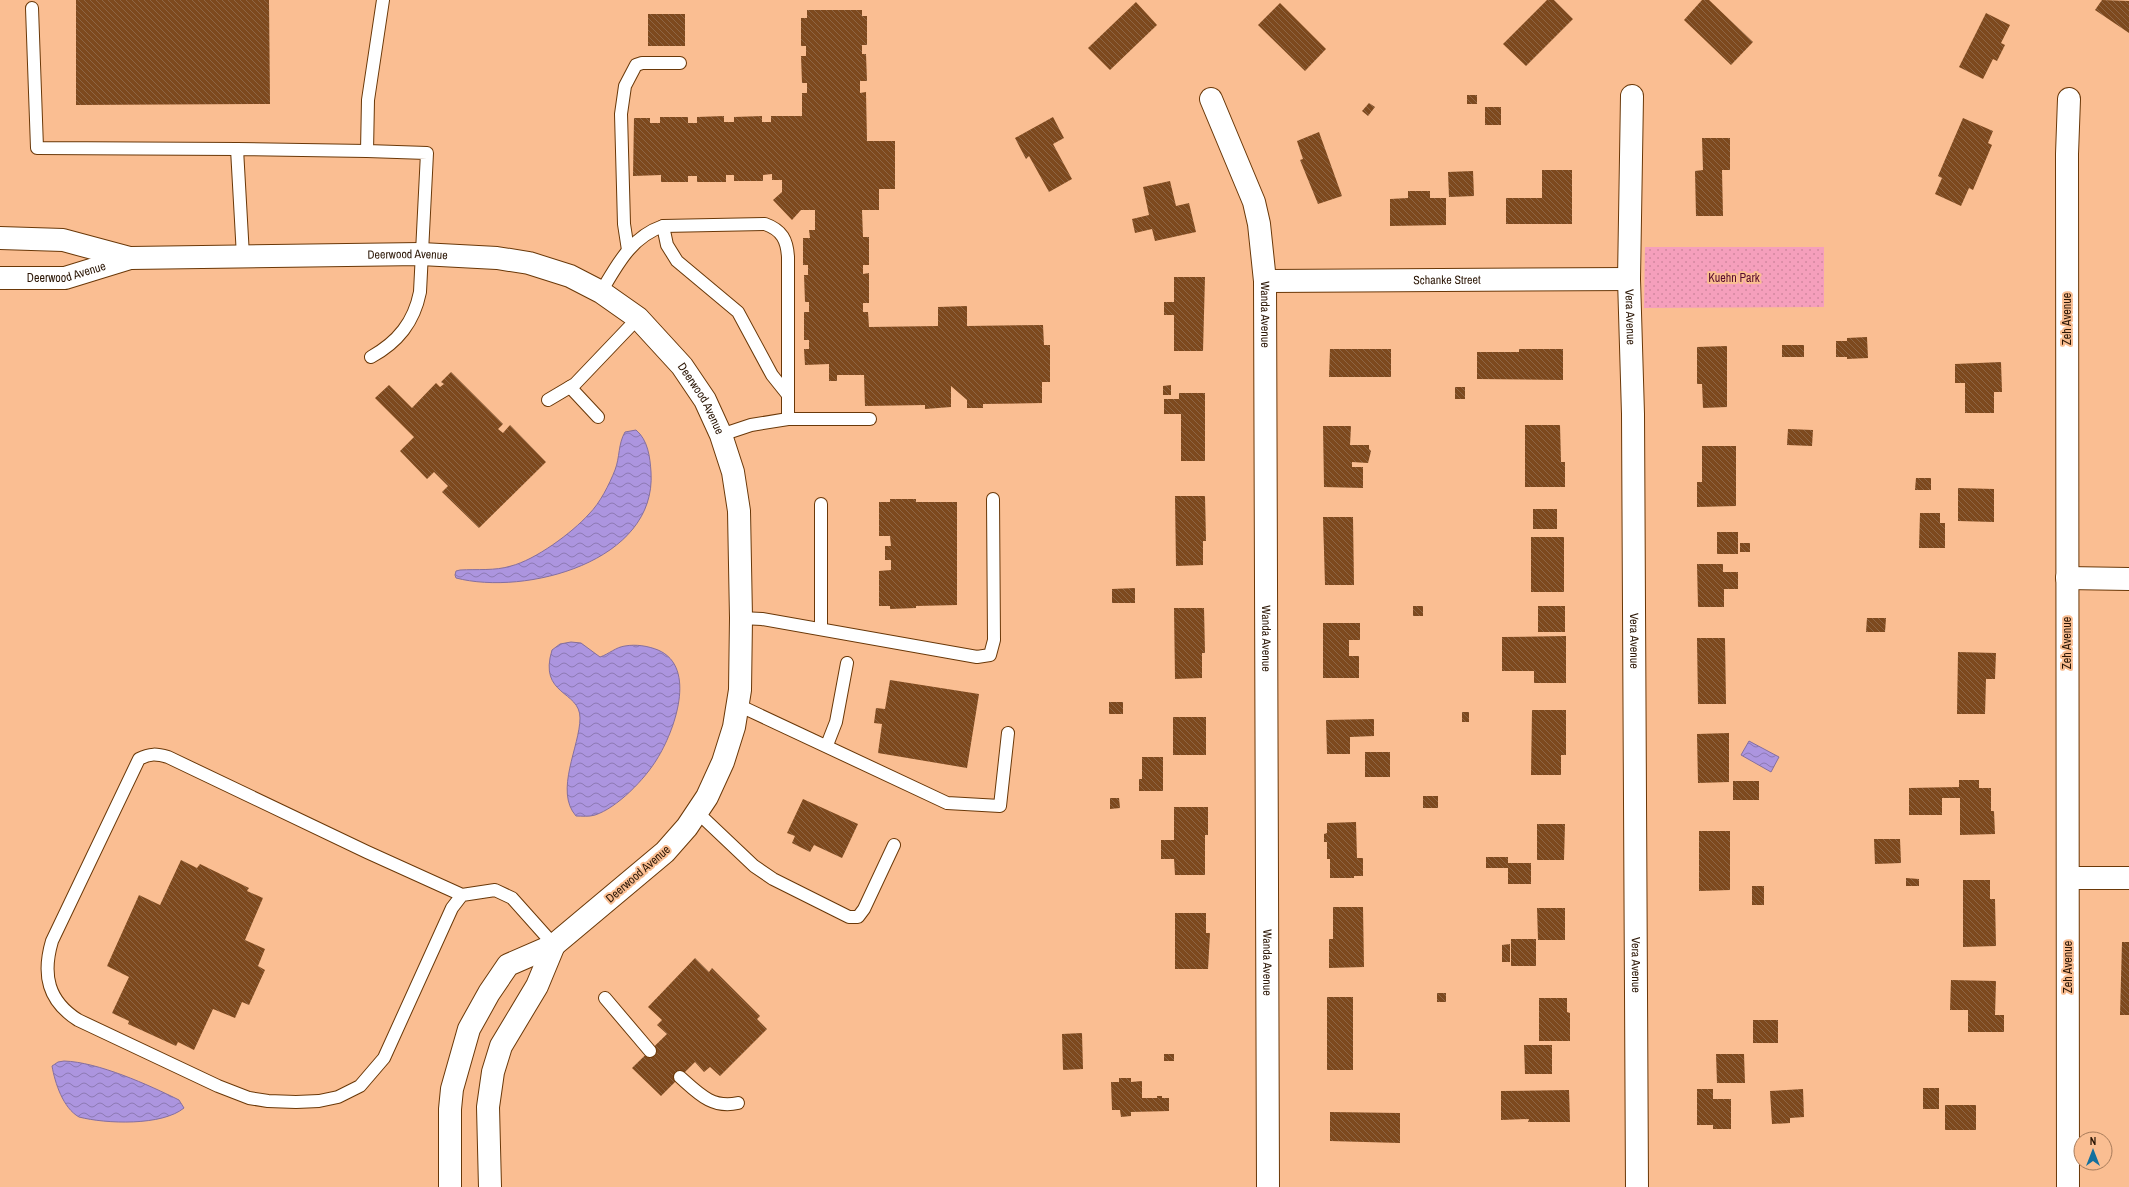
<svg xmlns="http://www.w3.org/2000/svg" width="2129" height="1187" viewBox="0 0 2129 1187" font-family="'Archivo Narrow',sans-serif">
  <defs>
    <pattern id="grass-dots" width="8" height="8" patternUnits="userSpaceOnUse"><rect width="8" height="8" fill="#f59fbc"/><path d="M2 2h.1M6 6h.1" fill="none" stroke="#d288a0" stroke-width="1.8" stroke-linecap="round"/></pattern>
    <pattern id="water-waves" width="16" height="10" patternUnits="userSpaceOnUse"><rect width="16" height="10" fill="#ac95df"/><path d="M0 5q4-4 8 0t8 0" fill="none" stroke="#8c79b3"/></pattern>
    <pattern id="building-back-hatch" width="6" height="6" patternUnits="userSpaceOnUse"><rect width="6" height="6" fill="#7d491e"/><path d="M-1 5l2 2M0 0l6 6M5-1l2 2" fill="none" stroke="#8e6544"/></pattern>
  </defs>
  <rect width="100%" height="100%" fill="#fabe92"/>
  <!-- grass -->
  <path fill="url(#grass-dots)" d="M 1645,247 L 1824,247 L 1824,307 L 1644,308 Z"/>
  <!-- water -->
  <g fill="url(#water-waves)" stroke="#856f9e">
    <path d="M 636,430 C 648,440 650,457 651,472 C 657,562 525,596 456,578 L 455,575 L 456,571 L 460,570 C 477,569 495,571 511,566 C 535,560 572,533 589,514 C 600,503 609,485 615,470 C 620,457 618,444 625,432 Z"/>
    <path d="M 571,642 L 581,643 L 600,657 C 609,654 616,647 625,646 C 636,644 648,646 658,650 C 698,667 674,732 657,759 C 645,779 617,808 595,815 C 589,817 582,816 576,816 C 554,791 580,746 580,718 C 580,690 538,696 552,650 L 560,644 Z"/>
    <path d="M 1749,741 L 1779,757 L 1771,772 L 1741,755 Z"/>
    <path d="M 64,1061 C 98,1062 149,1085 179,1100 L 184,1108 C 162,1126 106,1124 79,1117 C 63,1108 55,1083 52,1066 L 58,1062 Z"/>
  </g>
  <!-- building -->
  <g fill="url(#building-back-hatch)">
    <path d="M 76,0 L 269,0 L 270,104 L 76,105 Z"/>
    <path d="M 1547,0 L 1554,0 L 1573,19 L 1526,66 L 1503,44 Z"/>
    <path d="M 1702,0 L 1709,0 L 1753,42 L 1731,65 L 1684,20 Z"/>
    <path d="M 2102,0 L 2129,1 L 2129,33 L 2095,10 Z"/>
    <path d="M 1136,2 L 1157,25 L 1110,70 L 1088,48 Z"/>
    <path d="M 1280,3 L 1326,49 L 1305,71 L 1258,25 Z"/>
    <path d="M 807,10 L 862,10 L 862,16 L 867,16 L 867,45 L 862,45 L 862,54 L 866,54 L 867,81 L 860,81 L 860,93 L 866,92 L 867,141 L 895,141 L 895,189 L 879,189 L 879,210 L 862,210 L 863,237 L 869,237 L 869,265 L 863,265 L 863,274 L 869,273 L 869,303 L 863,303 L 863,312 L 868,312 L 869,327 L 938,326 L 938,307 L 967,306 L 967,326 L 1043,325 L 1044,345 L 1050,345 L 1050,382 L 1042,382 L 1042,403 L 983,404 L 983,408 L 967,408 L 967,400 L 951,386 L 951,407 L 925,409 L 925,405 L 865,406 L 864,375 L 837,375 L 837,381 L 829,381 L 829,364 L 805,365 L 804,349 L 809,349 L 809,340 L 804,340 L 804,312 L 809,312 L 809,302 L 805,302 L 804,275 L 808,275 L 808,265 L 803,265 L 803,238 L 810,238 L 809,230 L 815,230 L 815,210 L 801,210 L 792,220 L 773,200 L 782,192 L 782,180 L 772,180 L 772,174 L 763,175 L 763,181 L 734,181 L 734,175 L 726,175 L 726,182 L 697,182 L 697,176 L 688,176 L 688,182 L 661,182 L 661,175 L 633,176 L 634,118 L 650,118 L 650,123 L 660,123 L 660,117 L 688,117 L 688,123 L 697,123 L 697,117 L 724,116 L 724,122 L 734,122 L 734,117 L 762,116 L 762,122 L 771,122 L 771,116 L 802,116 L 802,93 L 807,93 L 807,83 L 802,83 L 801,56 L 806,56 L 806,46 L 801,46 L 801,18 L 807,18 Z"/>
    <path d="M 1986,13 L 2010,25 L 2001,43 L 2005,45 L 1997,61 L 1993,59 L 1983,79 L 1959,67 Z"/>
    <rect x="648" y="14" width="37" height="32"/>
    <rect x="1467" y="95" width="10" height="9"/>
    <path d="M 1369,103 L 1375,107 L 1368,116 L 1362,111 Z"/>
    <rect x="1485" y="107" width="16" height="18"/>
    <path d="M 1053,117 L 1064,138 L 1053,144 L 1072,179 L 1049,192 L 1029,156 L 1026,159 L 1015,138 Z"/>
    <path d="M 1963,118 L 1993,131 L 1988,143 L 1992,145 L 1973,190 L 1969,188 L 1961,206 L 1935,194 L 1942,178 L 1938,176 Z"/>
    <path d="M 1319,132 L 1342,196 L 1318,204 L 1300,160 L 1303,159 L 1297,141 Z"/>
    <path d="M 1702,138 L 1730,138 L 1730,170 L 1722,170 L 1723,216 L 1696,216 L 1695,171 L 1703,170 Z"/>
    <path d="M 1542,170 L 1572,170 L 1572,224 L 1506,224 L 1506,198 L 1542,198 Z"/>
    <path d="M 1473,171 L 1474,196 L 1449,197 L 1448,172 Z"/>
    <path d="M 1170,181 L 1176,206 L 1189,203 L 1196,232 L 1155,241 L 1152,229 L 1135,233 L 1132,219 L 1149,215 L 1143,187 Z"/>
    <path d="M 1408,191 L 1430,191 L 1430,198 L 1446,198 L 1446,225 L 1390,226 L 1390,199 L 1408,198 Z"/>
    <path d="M 1174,277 L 1205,277 L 1203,351 L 1174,351 L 1174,315 L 1164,315 L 1164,302 L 1174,302 Z"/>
    <path d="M 1867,337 L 1868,358 L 1847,359 L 1847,357 L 1836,357 L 1836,341 L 1847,341 L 1847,338 Z"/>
    <rect x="1782" y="345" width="22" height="12"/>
    <path d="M 1727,346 L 1727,407 L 1703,408 L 1702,384 L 1697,384 L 1697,347 Z"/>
    <path d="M 1330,349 L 1391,349 L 1391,377 L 1329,377 Z"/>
    <path d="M 1519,349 L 1563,349 L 1563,380 L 1477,379 L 1477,352 L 1519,352 Z"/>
    <path d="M 2001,362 L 2002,392 L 1994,392 L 1994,413 L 1965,413 L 1965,383 L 1955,383 L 1955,364 Z"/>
    <path d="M 451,372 L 503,424 L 498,429 L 503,433 L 510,425 L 546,462 L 479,528 L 442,492 L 448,486 L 434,472 L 427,479 L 400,451 L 414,437 L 375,398 L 389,385 L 412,408 L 436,383 L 440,387 L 444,384 L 441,382 Z"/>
    <path d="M 1171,385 L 1171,395 L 1163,395 L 1163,386 Z"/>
    <rect x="1455" y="387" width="10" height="12"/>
    <path d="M 1179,393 L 1205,393 L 1205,461 L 1181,461 L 1181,414 L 1164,414 L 1164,399 L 1179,399 Z"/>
    <path d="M 1525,425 L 1560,425 L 1561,462 L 1565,462 L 1565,487 L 1525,487 Z"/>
    <path d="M 1323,426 L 1351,426 L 1350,445 L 1369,445 L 1369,449 L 1371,451 L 1368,463 L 1352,462 L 1352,467 L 1363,467 L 1363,488 L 1324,487 Z"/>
    <path d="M 1788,429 L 1813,430 L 1812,446 L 1787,445 Z"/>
    <path d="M 1702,446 L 1736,446 L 1736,506 L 1697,507 L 1697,482 L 1702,482 Z"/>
    <path d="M 1916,478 L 1931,478 L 1931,490 L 1915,490 Z"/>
    <path d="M 1958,488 L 1994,489 L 1994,522 L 1958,521 Z"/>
    <path d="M 1175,496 L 1205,496 L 1206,541 L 1203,541 L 1203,565 L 1176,566 Z"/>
    <path d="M 890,499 L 916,499 L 916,502 L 957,502 L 957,605 L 916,606 L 916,608 L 890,609 L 890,606 L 879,606 L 879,571 L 891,570 L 891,560 L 885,560 L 885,546 L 891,546 L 890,536 L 879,536 L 879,502 L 890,502 Z"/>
    <rect x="1533" y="509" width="24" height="20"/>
    <path d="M 1920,513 L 1940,513 L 1940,523 L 1945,523 L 1945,548 L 1919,548 Z"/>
    <path d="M 1323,517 L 1353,517 L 1354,585 L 1325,585 Z"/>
    <rect x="1717" y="532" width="21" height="22"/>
    <rect x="1531" y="537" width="33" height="55"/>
    <rect x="1740" y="543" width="10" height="9"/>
    <path d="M 1697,564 L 1723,564 L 1723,572 L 1738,572 L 1738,589 L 1724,589 L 1724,607 L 1698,607 Z"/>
    <path d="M 1135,588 L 1135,603 L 1112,603 L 1112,589 Z"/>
    <rect x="1413" y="606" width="10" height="10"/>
    <rect x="1538" y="606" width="27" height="26"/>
    <path d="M 1174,608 L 1204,608 L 1205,653 L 1202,653 L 1202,678 L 1175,679 Z"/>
    <path d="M 1867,618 L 1886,618 L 1885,632 L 1866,632 Z"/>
    <path d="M 1323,623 L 1360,623 L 1360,640 L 1349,640 L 1349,656 L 1359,656 L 1359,678 L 1323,678 Z"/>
    <path d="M 1566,636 L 1566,683 L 1534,683 L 1534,671 L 1502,671 L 1502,637 Z"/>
    <path d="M 1697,638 L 1725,638 L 1726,704 L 1698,704 Z"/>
    <path d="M 1958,652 L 1996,653 L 1995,679 L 1986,679 L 1985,714 L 1957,714 Z"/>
    <path d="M 890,680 L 979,694 L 967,768 L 878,753 L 882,724 L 874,723 L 876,708 L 885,709 Z"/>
    <rect x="1109" y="702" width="14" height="12"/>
    <path d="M 1532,710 L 1566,710 L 1566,755 L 1561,755 L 1561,775 L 1531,775 Z"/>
    <rect x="1462" y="712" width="7" height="10"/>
    <rect x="1173" y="717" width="33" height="38"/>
    <path d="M 1374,719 L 1374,736 L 1350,737 L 1350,754 L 1327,754 L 1326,720 Z"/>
    <path d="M 1729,733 L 1729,782 L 1698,783 L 1697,734 Z"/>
    <rect x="1365" y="752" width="25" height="25"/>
    <path d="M 1142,757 L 1163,757 L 1163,791 L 1139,791 L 1139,779 L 1142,779 Z"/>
    <path d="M 1959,780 L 1979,780 L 1979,788 L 1991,788 L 1991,811 L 1994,811 L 1995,834 L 1960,835 L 1960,798 L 1942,798 L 1942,815 L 1909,815 L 1909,788 L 1959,787 Z"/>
    <rect x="1733" y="781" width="26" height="19"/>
    <rect x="1423" y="796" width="15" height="12"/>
    <path d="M 1110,798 L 1119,798 L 1120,808 L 1110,809 Z"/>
    <path d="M 803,799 L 858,824 L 842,858 L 814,845 L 810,852 L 792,843 L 795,836 L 787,833 Z"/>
    <path d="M 1174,807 L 1208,807 L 1208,835 L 1205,835 L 1205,875 L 1175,875 L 1174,859 L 1161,859 L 1161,840 L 1174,840 Z"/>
    <path d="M 1356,822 L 1357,858 L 1363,858 L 1363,876 L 1354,876 L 1354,878 L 1330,878 L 1330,859 L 1327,859 L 1327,842 L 1324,842 L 1324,834 L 1327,833 L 1327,823 Z"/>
    <path d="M 1537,824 L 1565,824 L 1564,860 L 1537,860 Z"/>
    <path d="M 1699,831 L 1730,831 L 1730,890 L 1699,891 Z"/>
    <path d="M 1874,839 L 1900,839 L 1901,863 L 1875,864 Z"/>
    <path d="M 1486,857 L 1508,857 L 1508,863 L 1531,863 L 1531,884 L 1508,884 L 1508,868 L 1486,868 Z"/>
    <path d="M 181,860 L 197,868 L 200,864 L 249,888 L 247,891 L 263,898 L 245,940 L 265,949 L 258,966 L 265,970 L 249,1005 L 242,1002 L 235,1018 L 213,1009 L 194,1050 L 178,1042 L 176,1046 L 128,1024 L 129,1021 L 112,1013 L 129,977 L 107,966 L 139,895 L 160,905 Z"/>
    <path d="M 1906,878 L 1919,879 L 1919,886 L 1906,886 Z"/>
    <path d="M 1963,880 L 1990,880 L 1990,899 L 1995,899 L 1996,946 L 1963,947 Z"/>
    <rect x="1752" y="886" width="12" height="19"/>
    <path d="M 1333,907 L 1363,907 L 1364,967 L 1329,968 L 1329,939 L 1333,939 Z"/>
    <path d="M 1537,908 L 1565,908 L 1565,940 L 1538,940 Z"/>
    <path d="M 1175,913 L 1206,913 L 1206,933 L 1210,933 L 1208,969 L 1175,969 Z"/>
    <rect x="1511" y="939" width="25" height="27"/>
    <path d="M 2122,942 L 2129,942 L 2129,1015 L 2120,1015 Z"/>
    <path d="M 1510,944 L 1510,962 L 1502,962 L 1502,945 Z"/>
    <path d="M 695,958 L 709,972 L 712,968 L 760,1016 L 757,1019 L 767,1029 L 720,1076 L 710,1067 L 704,1072 L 695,1062 L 661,1096 L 632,1068 L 667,1034 L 657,1025 L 662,1020 L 648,1007 Z"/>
    <path d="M 1951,980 L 1996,981 L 1995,1015 L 2004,1015 L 2004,1032 L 1968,1032 L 1968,1010 L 1950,1010 Z"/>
    <rect x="1437" y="993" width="9" height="9"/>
    <rect x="1327" y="997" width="26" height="73"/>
    <path d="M 1539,998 L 1567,998 L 1567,1012 L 1570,1013 L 1570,1041 L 1539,1041 Z"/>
    <rect x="1753" y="1020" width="25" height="23"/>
    <path d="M 1082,1033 L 1083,1069 L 1063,1070 L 1062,1034 Z"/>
    <path d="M 1524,1045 L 1552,1045 L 1552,1074 L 1525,1074 Z"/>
    <rect x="1164" y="1054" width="10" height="7"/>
    <path d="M 1716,1054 L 1744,1054 L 1745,1083 L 1717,1083 Z"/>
    <path d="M 1119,1078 L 1131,1078 L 1131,1082 L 1142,1081 L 1142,1098 L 1157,1098 L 1157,1096 L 1162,1096 L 1162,1098 L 1169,1098 L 1169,1111 L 1131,1112 L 1131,1116 L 1121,1117 L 1120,1110 L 1112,1110 L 1111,1082 L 1119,1082 Z"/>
    <rect x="1923" y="1088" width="16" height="21"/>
    <path d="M 1697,1089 L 1713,1089 L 1713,1099 L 1731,1099 L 1731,1129 L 1713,1129 L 1713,1125 L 1697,1125 Z"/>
    <path d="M 1803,1089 L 1804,1117 L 1790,1118 L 1790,1123 L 1772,1124 L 1770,1091 Z"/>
    <path d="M 1569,1090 L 1570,1122 L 1528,1122 L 1529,1119 L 1501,1120 L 1501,1091 Z"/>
    <rect x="1945" y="1105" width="31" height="25"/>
    <path d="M 1330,1112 L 1400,1113 L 1400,1143 L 1330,1141 Z"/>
  </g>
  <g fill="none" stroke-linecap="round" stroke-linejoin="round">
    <defs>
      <g id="service">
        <path d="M 32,8 L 37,148 L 237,149"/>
        <path d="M 663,226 L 667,245 L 677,261 L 738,312 L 772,375 L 788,395"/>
        <path d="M 628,250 L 624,224 L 621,114 L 625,86 L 636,65 L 642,63 L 680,63"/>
        <path d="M 243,256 L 237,149 L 367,151"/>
        <path d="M 601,292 C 617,265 631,237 663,226 L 765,224 C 782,230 787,240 788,257 L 788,419 L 751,425 L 721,435"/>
        <path d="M 371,357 C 398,342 414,322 420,292 L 427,153 L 367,151 L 368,100 L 383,0"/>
        <path d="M 570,387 L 598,417"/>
        <path d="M 548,400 L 575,384 L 638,318"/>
        <path d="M 788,419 L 870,419"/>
        <path d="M 821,504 L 821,629"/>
        <path d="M 741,618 L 762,619 L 977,657 L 990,655 L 994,640 L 993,499"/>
        <path d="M 738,705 L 947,803 L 1000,806 L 1008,733"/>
        <path d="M 827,745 L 836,722 L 847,663"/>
        <path d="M 697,812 L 754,866 L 773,879 L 849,917 L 858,917 L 864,909 L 894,845"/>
        <path d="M 462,895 L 367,852 L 168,757 C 157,754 150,753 139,759 L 52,941 C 42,975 48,1001 78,1020 L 218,1086 L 249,1098 L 268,1101 L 296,1102 L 319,1101 L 338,1097 L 360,1086 L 384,1058 L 452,908 L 462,895 L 495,890 L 512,898 L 554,945"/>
        <path d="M 605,998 L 650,1051"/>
        <path d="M 680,1077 C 698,1093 712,1109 738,1103"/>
      </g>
      <g id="minor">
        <path id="s1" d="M 1632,96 L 1629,279 L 1633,414 L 1637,1187"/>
        <path id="s2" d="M 1211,99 L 1254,202 L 1259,224 L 1265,281 L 1268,1187"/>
        <path id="s3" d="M 0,238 L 63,240 L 130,258 L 421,254 L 497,258 L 529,263 L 570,276 L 601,292 L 638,318 L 682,366 L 705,400 L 721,435 L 733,472 L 739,511 L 741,618 L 740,690 L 734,727 L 723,762 L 707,797 L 687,827 L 665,852 L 554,945 L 508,965 L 489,993 L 469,1029 L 452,1089 L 450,1109 L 450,1187"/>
        <path id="s4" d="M 0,278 L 65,278 L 130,258"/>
        <path id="s5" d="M 1265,281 L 1629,279"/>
        <path d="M 2067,578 L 2129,579"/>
        <path d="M 2068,878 L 2129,878"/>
        <path d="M 490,1187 L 488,1107 L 493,1072 L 501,1046 L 537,986 L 554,945"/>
        <path d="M 2068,1187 L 2067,154 L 2069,99"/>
      </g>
    </defs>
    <!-- service casing -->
    <use href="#service" stroke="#6a3808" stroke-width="14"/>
    <!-- minor casing -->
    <use href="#minor" stroke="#6a3808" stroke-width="24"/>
    <!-- service -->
    <use href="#service" stroke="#fff" stroke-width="12"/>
    <!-- minor -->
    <use href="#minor" stroke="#fff" stroke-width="22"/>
  </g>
  <g text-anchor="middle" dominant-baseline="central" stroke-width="4" stroke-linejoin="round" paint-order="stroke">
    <!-- street labels -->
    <g font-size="12" fill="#2b1605" stroke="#fabe92">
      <text stroke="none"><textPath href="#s3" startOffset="410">Deerwood Avenue</textPath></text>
      <text stroke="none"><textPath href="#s4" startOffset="67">Deerwood Avenue</textPath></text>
      <text stroke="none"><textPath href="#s5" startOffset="182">Schanke Street</textPath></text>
      <text stroke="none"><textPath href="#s2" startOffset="225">Wanda Avenue</textPath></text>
      <text stroke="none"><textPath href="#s1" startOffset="221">Vera Avenue</textPath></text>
      <text transform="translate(2067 319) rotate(-90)">Zeh Avenue</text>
      <text stroke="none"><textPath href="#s3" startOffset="758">Deerwood Avenue</textPath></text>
      <text stroke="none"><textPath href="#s2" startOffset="549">Wanda Avenue</textPath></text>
      <text stroke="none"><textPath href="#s1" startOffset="545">Vera Avenue</textPath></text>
      <text transform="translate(2067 643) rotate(-90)">Zeh Avenue</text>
      <text transform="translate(638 874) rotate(-41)">Deerwood Avenue</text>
      <text stroke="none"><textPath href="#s2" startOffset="873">Wanda Avenue</textPath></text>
      <text stroke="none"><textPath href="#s1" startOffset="869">Vera Avenue</textPath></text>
      <text transform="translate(2068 967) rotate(-90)">Zeh Avenue</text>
    </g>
    <!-- park labels -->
    <g font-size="12" fill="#570b2f" stroke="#fabe92">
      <text x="1734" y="278">Kuehn Park</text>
    </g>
  </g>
  <!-- north arrow -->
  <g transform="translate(2093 1151)"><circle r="19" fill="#fabe92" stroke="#a77b5a"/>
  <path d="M0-3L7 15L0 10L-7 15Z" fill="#13709e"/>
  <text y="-6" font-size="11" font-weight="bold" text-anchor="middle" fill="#2b1605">N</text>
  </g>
</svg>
